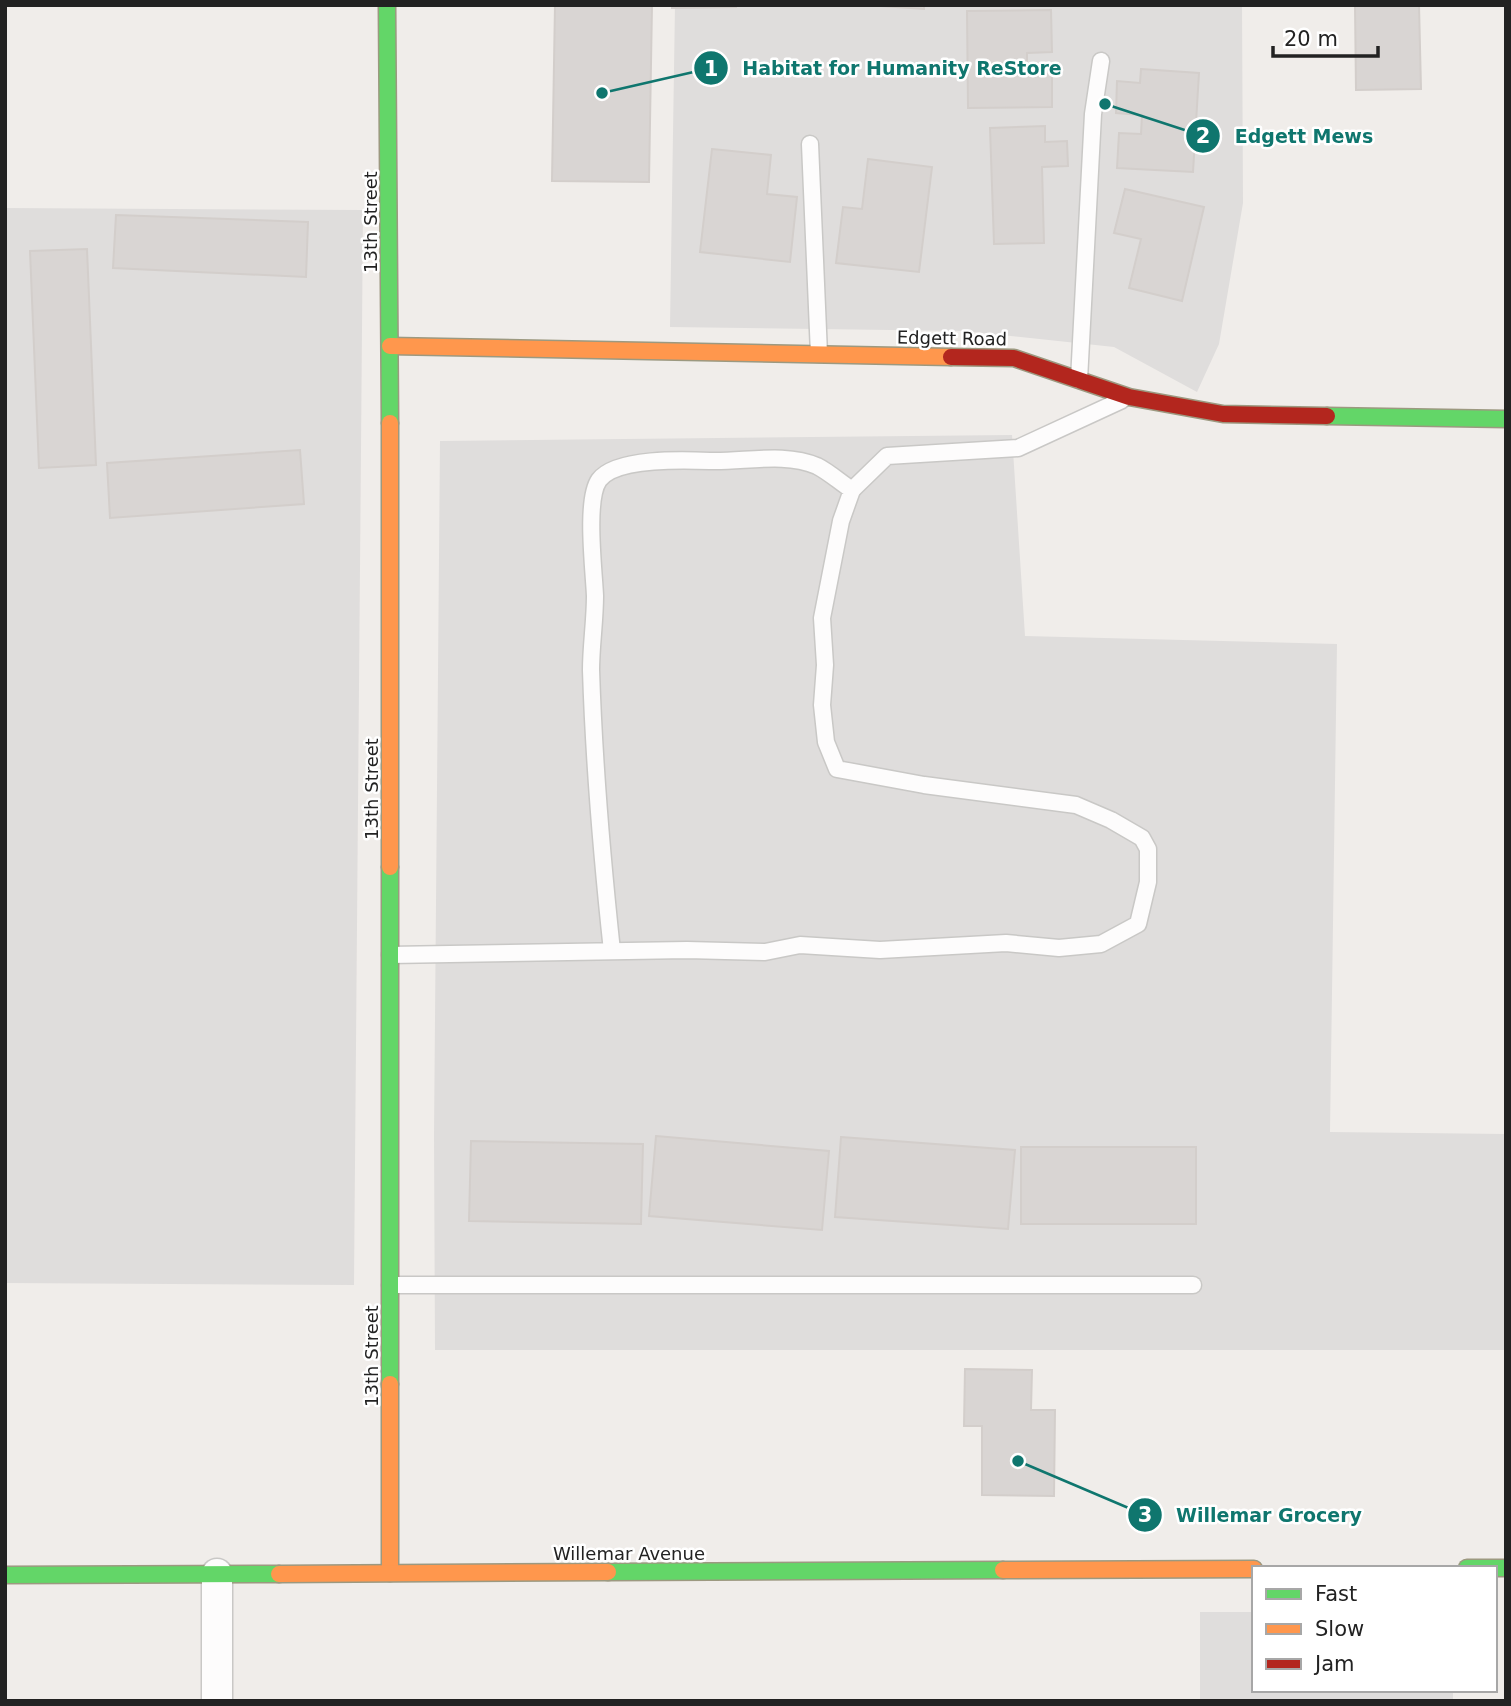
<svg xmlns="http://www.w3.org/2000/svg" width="1511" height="1706" viewBox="0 0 1511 1706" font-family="'DejaVu Sans',sans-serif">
  <rect width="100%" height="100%" fill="#f0edea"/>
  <!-- residential -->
  <g fill="#dfdddc">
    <path d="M 675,5 L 1242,5 L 1243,203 L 1219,344 L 1197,392 L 1114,347 L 964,331 L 670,327 Z"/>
    <path d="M 5,208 L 363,210 L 354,1285 L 5,1283 Z"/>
    <path d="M 1012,435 L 1025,636 L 1337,644 L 1330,1132 L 1506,1134 L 1506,1350 L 435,1350 L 434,1135 L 440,441 Z"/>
    <path d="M 1200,1612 L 1254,1612 L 1254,1690 L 1453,1690 L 1453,1701 L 1200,1701 Z"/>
  </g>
  <!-- building -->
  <g fill="#d9d5d3" stroke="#d3cecb" stroke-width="2">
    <path d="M 555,5 L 652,5 L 649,182 L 552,181 Z"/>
    <path d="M 672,5 L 736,5 L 736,7 L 672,8 Z"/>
    <path d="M 866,5 L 924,5 L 924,9 Z"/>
    <path d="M 1355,5 L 1419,5 L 1421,89 L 1356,90 Z"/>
    <path d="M 1051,10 L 1052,52 L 1027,53 L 1027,69 L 1052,69 L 1052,107 L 968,108 L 967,11 Z"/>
    <path d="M 1141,69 L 1199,73 L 1193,172 L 1117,168 L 1119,133 L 1141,134 L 1142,115 L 1116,113 L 1117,81 L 1140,83 Z"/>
    <path d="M 1045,126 L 1045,142 L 1067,141 L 1068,166 L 1042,167 L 1044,243 L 994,244 L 990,128 Z"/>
    <path d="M 712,149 L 771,155 L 767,194 L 797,197 L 790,262 L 700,252 Z"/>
    <path d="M 868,159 L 932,167 L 919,272 L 836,263 L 843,207 L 862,209 Z"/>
    <path d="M 1125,189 L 1204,207 L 1182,301 L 1129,288 L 1141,239 L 1114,233 Z"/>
    <path d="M 116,215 L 308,222 L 306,277 L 113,268 Z"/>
    <path d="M 87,249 L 96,465 L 39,468 L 30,251 Z"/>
    <path d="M 300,450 L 304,504 L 110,518 L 107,463 Z"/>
    <path d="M 656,1136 L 829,1151 L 822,1230 L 649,1216 Z"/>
    <path d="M 841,1137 L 1015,1150 L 1008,1229 L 835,1217 Z"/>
    <path d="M 471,1141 L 643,1144 L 641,1224 L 469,1221 Z"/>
    <rect x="1021" y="1147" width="175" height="77"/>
    <path d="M 965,1369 L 1032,1370 L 1031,1410 L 1055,1410 L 1054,1496 L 982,1495 L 982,1426 L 964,1426 Z"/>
  </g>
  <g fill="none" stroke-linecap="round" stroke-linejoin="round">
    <defs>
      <g id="lane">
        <path d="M 810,144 L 819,354"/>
        <path d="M 1079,380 L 1093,114 L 1101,61"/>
        <path d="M 852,490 L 887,456 L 1018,448 L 1122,400"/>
        <path d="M 390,955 L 687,950 L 765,952 L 800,945 L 880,950 L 1006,943 L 1059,948 L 1101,944 L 1138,924 L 1148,882 L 1148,849 L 1142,838 L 1111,820 L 1076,805 L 924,785 L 837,769 L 826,742 L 822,705 L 825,665 L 822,618 L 841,521 L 852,490 C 841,483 829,472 817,466 C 785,452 745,462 711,461 C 685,460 616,457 599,480 C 585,500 594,571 595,596 C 595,621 591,646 591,670 C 594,764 602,858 612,951"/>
        <path d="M 390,1285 L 1193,1285"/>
      </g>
      <path id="street" d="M 217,1701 L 217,1574"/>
      <g id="fast">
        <path d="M 387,5 L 390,423"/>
        <path d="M 1327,416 L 1506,419"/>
        <path d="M 390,867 L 390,1384"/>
        <path d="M 1467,1568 L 1506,1568"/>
        <path d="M 608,1572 L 1003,1570"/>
        <path d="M 5,1575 L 279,1574"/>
      </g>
      <g id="slow">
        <path d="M 390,346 L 951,357"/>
        <path d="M 390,423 L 390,867"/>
        <path d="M 390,1384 L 390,1573"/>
        <path d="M 1003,1570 L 1254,1569"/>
        <path d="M 279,1574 L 608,1572"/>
      </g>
      <path id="jam" d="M 951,357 L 1014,358 L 1129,397 L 1223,414 L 1327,416"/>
    </defs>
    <!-- lane casing -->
    <use href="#lane" stroke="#c9c8c6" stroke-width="19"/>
    <!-- street casing -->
    <use href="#street" stroke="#c9c8c6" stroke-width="33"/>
    <!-- fast casing -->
    <use href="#fast" stroke="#9c9980" stroke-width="19"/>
    <!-- slow casing -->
    <use href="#slow" stroke="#9c9980" stroke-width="19"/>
    <!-- jam casing -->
    <use href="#jam" stroke="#9c9980" stroke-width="19"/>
    <!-- lane -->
    <use href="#lane" stroke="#fdfcfc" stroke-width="16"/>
    <!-- street -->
    <use href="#street" stroke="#fdfcfc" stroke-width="30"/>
    <!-- fast -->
    <use href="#fast" stroke="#63d668" stroke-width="16"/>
    <!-- slow -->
    <use href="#slow" stroke="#ff974d" stroke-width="16"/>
    <!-- jam -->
    <use href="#jam" stroke="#b3261e" stroke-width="16"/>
  </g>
  <g text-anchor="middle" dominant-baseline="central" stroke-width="5" stroke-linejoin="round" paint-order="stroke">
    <!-- street labels -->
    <g font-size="18" fill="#222" stroke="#fff">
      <text transform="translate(370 222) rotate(-90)">13th Street</text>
      <text transform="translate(952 338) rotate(1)">Edgett Road</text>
      <text transform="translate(371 789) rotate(-90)">13th Street</text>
      <text transform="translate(371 1356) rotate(-90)">13th Street</text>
      <text x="629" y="1553">Willemar Avenue</text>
    </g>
  </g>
  <!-- callouts -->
  <path fill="none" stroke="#0f766e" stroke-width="2.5" d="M602 93L711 68M1105 104L1203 136M1018 1461L1145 1515"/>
  <g fill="#0f766e" stroke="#fff" stroke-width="2.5">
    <circle cx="602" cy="93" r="7"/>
    <circle cx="1105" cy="104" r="7"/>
    <circle cx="1018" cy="1461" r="7"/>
    <circle cx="711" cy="68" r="18"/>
    <circle cx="1203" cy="136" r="18"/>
    <circle cx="1145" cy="1515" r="18"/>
  </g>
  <g font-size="21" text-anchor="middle" font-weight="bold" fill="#fff">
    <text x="711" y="76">1</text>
    <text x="1203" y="143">2</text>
    <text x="1145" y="1522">3</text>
  </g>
  <g font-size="19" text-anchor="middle" font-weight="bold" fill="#0f766e" stroke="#fff" stroke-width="5" stroke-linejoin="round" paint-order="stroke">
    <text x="902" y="75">Habitat for Humanity ReStore</text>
    <text x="1304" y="143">Edgett Mews</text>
    <text x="1269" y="1522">Willemar Grocery</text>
  </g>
  <!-- border -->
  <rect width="1511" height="1706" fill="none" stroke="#222222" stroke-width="14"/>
  <!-- legend -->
  <rect x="1252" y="1566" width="245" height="126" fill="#ffffff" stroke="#a7a7a7" stroke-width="2"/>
  <rect x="1266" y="1589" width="35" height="10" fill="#63d668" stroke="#a7a7a7" stroke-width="2"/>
  <text x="1315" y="1601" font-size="21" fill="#222222">Fast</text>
  <rect x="1266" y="1624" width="35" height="10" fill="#ff974d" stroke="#a7a7a7" stroke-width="2"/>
  <text x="1315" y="1636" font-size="21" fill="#222222">Slow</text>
  <rect x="1266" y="1659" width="35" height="10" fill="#b3261e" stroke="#a7a7a7" stroke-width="2"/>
  <text x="1315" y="1671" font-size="21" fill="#222222">Jam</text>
  <!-- scale -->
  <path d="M1273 46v10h105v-10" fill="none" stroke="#222222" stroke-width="3.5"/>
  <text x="1284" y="46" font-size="21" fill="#222222" stroke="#ffffff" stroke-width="5" paint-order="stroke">20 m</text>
</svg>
